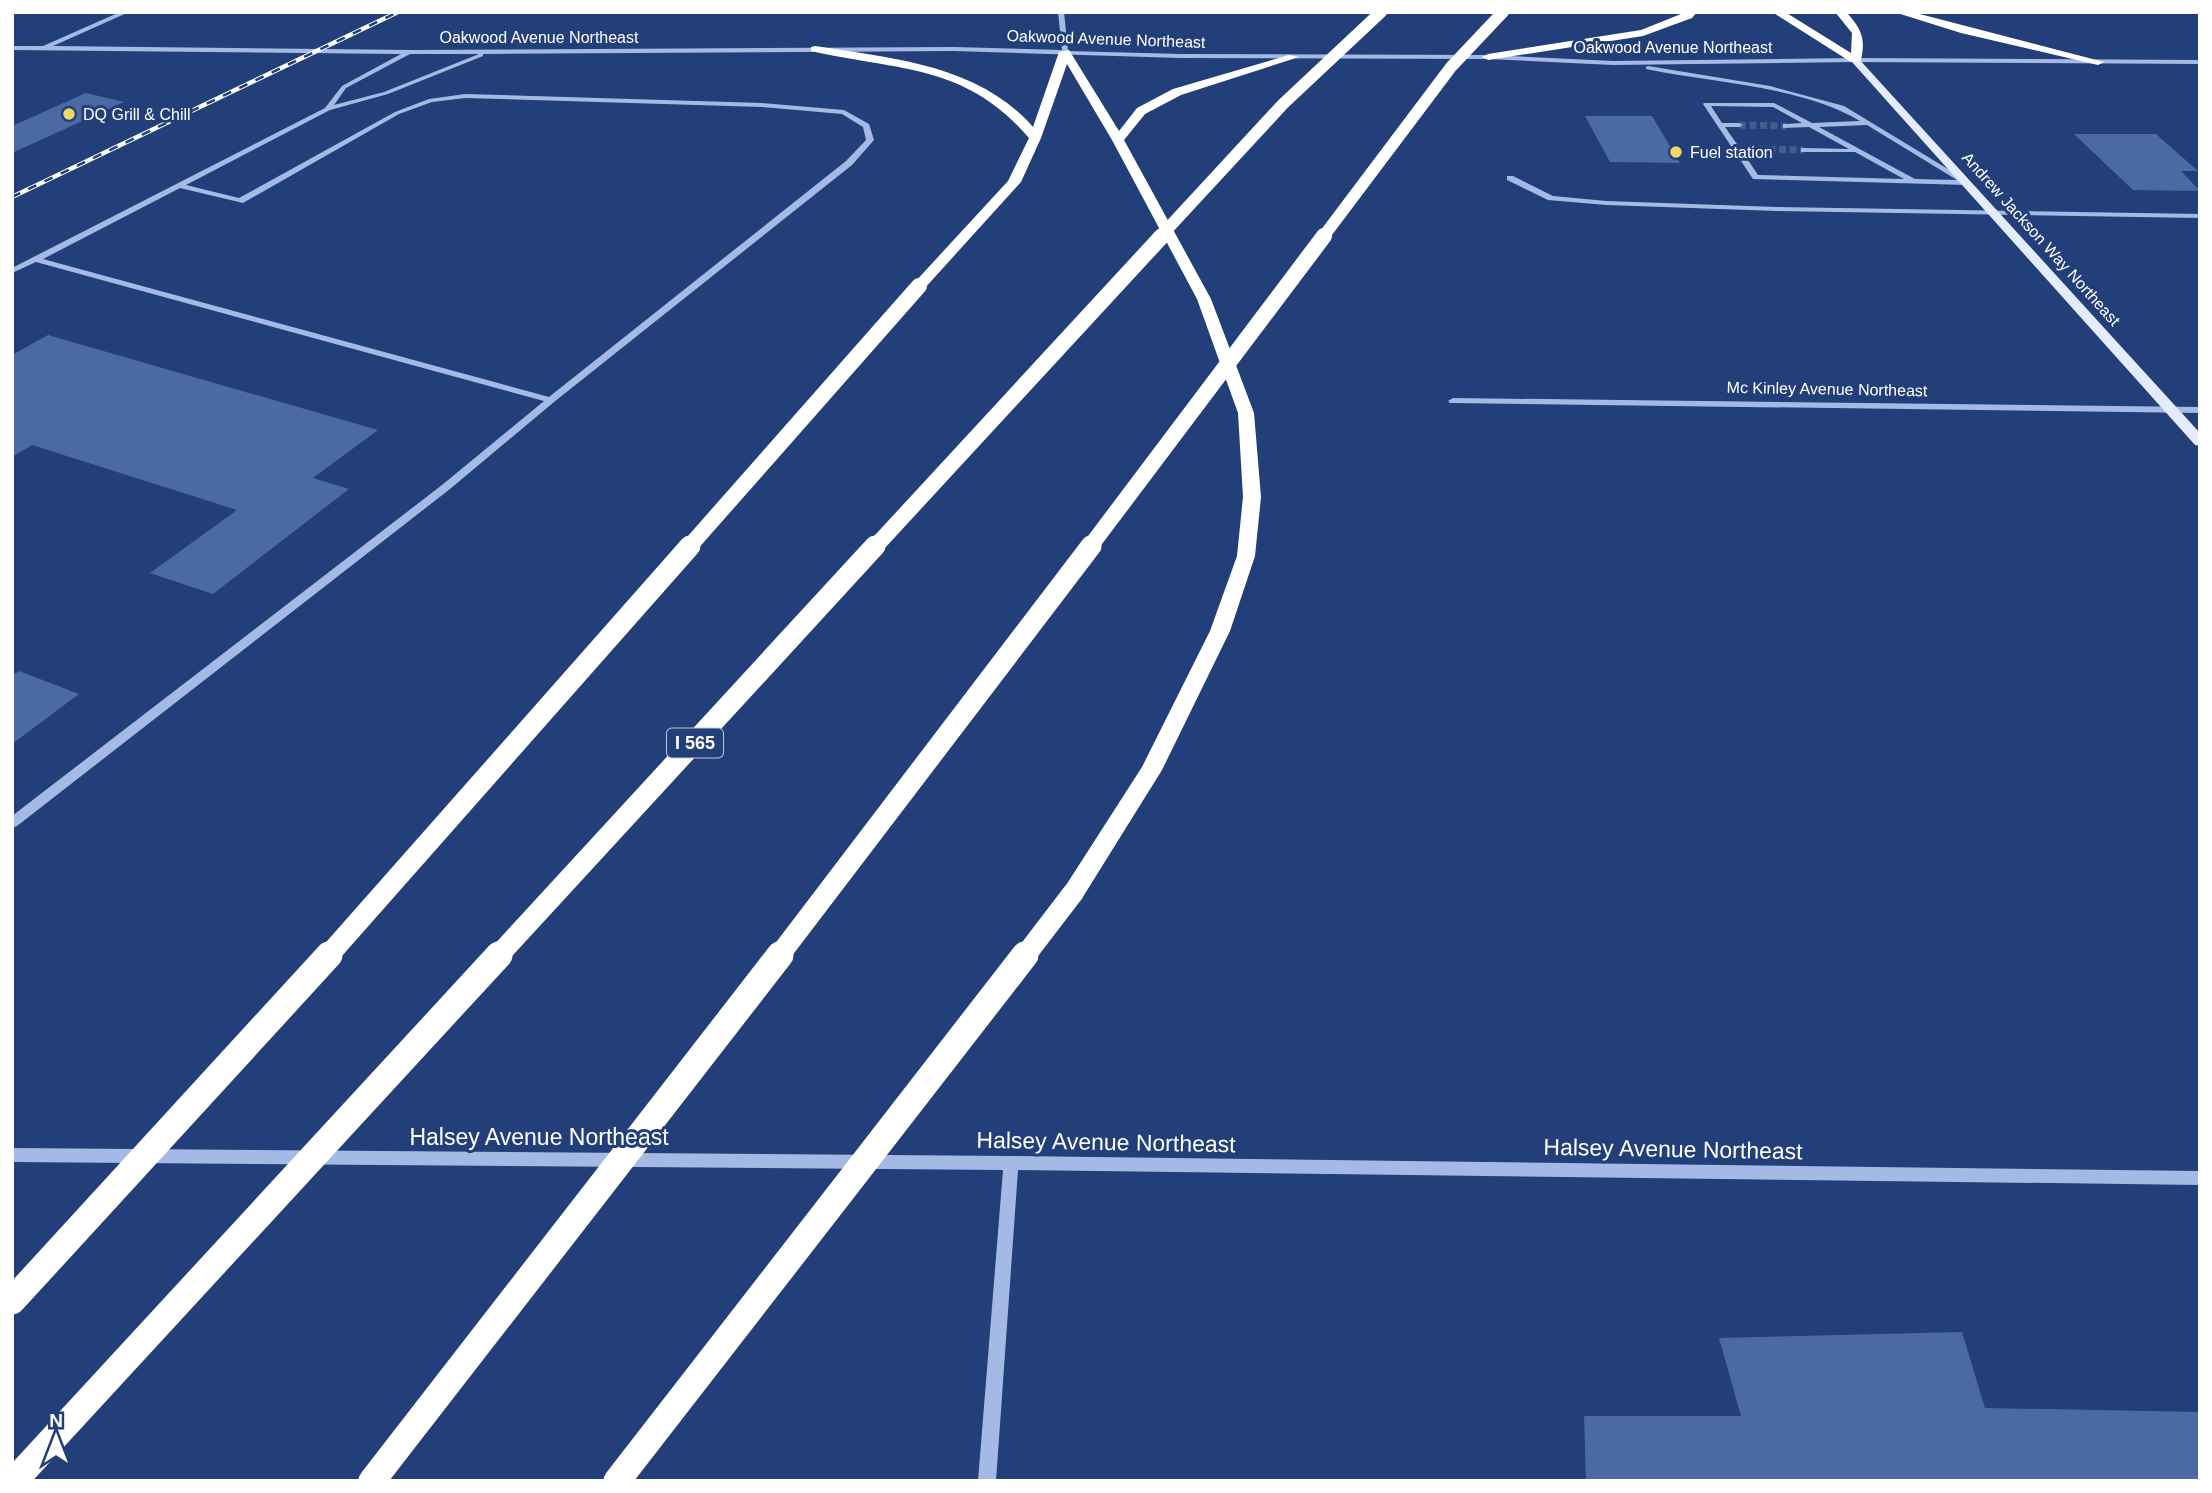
<svg xmlns="http://www.w3.org/2000/svg" width="2212" height="1493" viewBox="0 0 2212 1493" font-family="Arial,sans-serif">
  <rect width="100%" height="100%" fill="#233f79"/>
  <!-- building -->
  <g fill="#4b69a3">
    <path d="M 86,93 L 124,102 L 12,153 L 12,126 Z"/>
    <path d="M 1585,116 L 1652,116 L 1680,163 L 1610,162 Z"/>
    <path d="M 2074,134 L 2156,134 L 2198,171 L 2181,171 L 2200,191 L 2133,190 Z"/>
    <path d="M 48,335 L 378,430 L 313,478 L 349,489 L 213,594 L 150,573 L 237,510 L 32,445 L 12,457 L 12,355 Z"/>
    <path d="M 19,671 L 79,694 L 12,744 L 12,675 Z"/>
    <path d="M 1962,1332 L 1985,1408 L 2200,1412 L 2200,1481 L 1586,1481 L 1584,1416 L 1741,1416 L 1719,1338 Z"/>
  </g>
  <g fill="none" stroke-linecap="round" stroke-linejoin="round">
    <!-- minor-tunnel -->
    <g stroke="#445c8d" stroke-width="7" stroke-dasharray="7 3.5" stroke-linecap="butt">
      <path d="M 1739,125 L 1786,126"/>
      <path d="M 1758,149 L 1804,150"/>
    </g>
    <!-- minor -->
    <g fill="#a4bae4" fill-rule="evenodd">
      <path d="M 120,12 L 129,12 L 53,46 L 410,50 L 954,47 L 1062,50 L 1058,12 L 1064,12 L 1068,51 L 1181,54 L 1488,55 L 1613,61 L 1855,58 L 2200,60 L 2200,64 L 1855,62 L 1613,65 L 1488,59 L 1181,58 L 954,51 L 483,54 L 483,56 L 388,94 L 330,110 L 186,185 L 239,198 L 395,112 L 429,99 L 465,94 L 762,103 L 844,110 L 869,124 L 874,140 L 852,165 L 554,402 L 450,489 L 17,826 L 12,828 L 12,816 L 442,485 L 544,401 L 36,262 L 12,273 L 12,268 L 325,108 L 342,86 L 401,54 L 12,50 L 12,46 L 43,46 ZM 410,54 L 479,54 L 384,92 L 334,105 L 346,88 ZM 465,98 L 762,107 L 842,114 L 863,127 L 866,140 L 846,161 L 549,397 L 43,259 L 180,188 L 243,203 L 399,114 L 432,102 Z"/>
      <path d="M 1648,66 L 1770,86 L 1844,106 L 1971,183 L 1967,185 L 1753,179 L 1703,104 L 1704,103 L 1774,103 L 1812,123 L 1860,121 C 1803,86 1712,83 1646,69 L 1646,67 ZM 1711,106 L 1773,107 L 1802,123 L 1786,124 L 1783,124 L 1783,128 L 1809,127 L 1849,149 L 1804,148 L 1801,148 L 1801,152 L 1855,152 L 1904,179 L 1758,175 L 1742,151 L 1758,151 L 1762,149 L 1758,147 L 1739,147 L 1725,127 L 1739,127 L 1743,125 L 1739,123 L 1722,123 ZM 1867,125 L 1957,180 L 1915,179 L 1819,127 Z"/>
      <path d="M 1507,176 L 1513,176 L 1553,196 L 1606,201 L 1777,207 L 2200,214 L 2200,218 L 1777,211 L 1606,205 L 1548,200 L 1507,180 Z"/>
      <path d="M 1453,398 L 2200,407 L 2200,413 L 1450,403 L 1448,401 Z"/>
      <path d="M 12,1148 L 1011,1156 L 2200,1171 L 2200,1185 L 1018,1170 L 996,1481 L 978,1481 L 1003,1170 L 12,1162 Z"/>
    </g>
    <!-- major -->
    <path fill="#e4ebfc" fill-rule="evenodd" d="M 1852,58 L 1858,58 L 2200,433 L 2200,446 L 2195,445 L 1852,62 Z"/>
    <!-- highway -->
    <g fill="#fff" fill-rule="evenodd">
      <path d="M 1686,12 L 1697,12 L 1692,18 L 1643,36 L 1488,60 L 1482,57 L 1488,54 L 1641,30 Z"/>
      <path d="M 1772,12 L 1785,12 L 1851,53 L 1852,33 L 1835,12 L 1846,12 C 1861,28 1866,38 1861,60 L 1851,62 Z"/>
      <path d="M 1894,12 L 1912,12 L 2104,62 L 2098,65 L 1961,33 Z"/>
      <path d="M 815,46 C 892,58 979,65 1033,127 L 1059,52 L 1069,50 L 1119,131 L 1137,108 L 1173,89 L 1289,55 L 1299,57 L 1181,95 L 1145,114 L 1124,140 L 1211,299 L 1254,413 L 1261,497 L 1255,556 L 1230,631 L 1162,770 L 1081,900 L 1073,902 L 1065,900 L 1061,893 L 1142,767 L 1210,631 L 1237,556 L 1243,497 L 1238,413 L 1197,299 L 1112,140 L 1067,64 L 1041,138 L 1021,182 L 924,289 L 914,289 L 912,286 L 914,283 L 1008,181 L 1029,138 C 965,63 898,71 811,51 L 811,47 Z"/>
    </g>
    <defs>
      <path id="rail" d="M 12,197 L 398,12"/>
    </defs>
    <!-- rail casing -->
    <use href="#rail" stroke="#fff" stroke-width="4.5"/>
    <!-- rail -->
    <use href="#rail" stroke="#233f79" stroke-width="2.5" stroke-dasharray="9" stroke-linecap="butt"/>
    <!-- highway-bridge-far3 -->
    <g stroke="#fff" stroke-width="12">
      <path d="M 1160,237 L 1283,104 L 1381,12"/>
      <path d="M 1323,237 L 1451,67 L 1503,12"/>
    </g>
    <!-- highway-bridge-far2 -->
    <g stroke="#fff" stroke-width="16">
      <path d="M 688,548 L 919,286"/>
      <path d="M 874,548 L 1162,236"/>
      <path d="M 1089,548 L 1324,236"/>
    </g>
    <!-- highway-bridge-far1 -->
    <g stroke="#fff" stroke-width="21">
      <path d="M 327,957 L 690,546"/>
      <path d="M 497,957 L 875,546"/>
      <path d="M 778,957 L 1091,546"/>
      <path d="M 1024,957 L 1073,893"/>
    </g>
    <!-- highway-bridge -->
    <g stroke="#fff" stroke-width="27">
      <path d="M 12,1301 L 329,955"/>
      <path d="M 14,1481 L 499,955"/>
      <path d="M 372,1481 L 780,955"/>
      <path d="M 617,1481 L 1025,955"/>
    </g>
  </g>
  <!-- markers -->
  <g fill="#efd768" stroke="#233f79" stroke-width="2.5">
    <circle cx="69" cy="114" r="7"/>
    <circle cx="1676" cy="152" r="7"/>
  </g>
  <g text-anchor="middle" dominant-baseline="central" stroke-width="6" stroke-linejoin="round" paint-order="stroke">
    <!-- far-street labels -->
    <g font-size="16" fill="#fff" stroke="#233f79">
      <text x="539" y="37">Oakwood Avenue Northeast</text>
      <text transform="translate(1106 39) rotate(2)">Oakwood Avenue Northeast</text>
      <text x="1673" y="47">Oakwood Avenue Northeast</text>
      <text transform="translate(2041 239) rotate(48)">Andrew Jackson Way Northeast</text>
      <text transform="translate(1827 389) rotate(1)">Mc Kinley Avenue Northeast</text>
    </g>
    <!-- far-poi labels -->
    <g font-size="16" fill="#fff" stroke="#233f79" text-anchor="start">
      <text x="83" y="114">DQ Grill &amp; Chill</text>
      <text x="1690" y="152">Fuel station</text>
    </g>
    <!-- shield labels -->
    <rect fill="#233f79" stroke="#bdc5d7" stroke-width="2" x="667" y="728.5" width="56" height="29" rx="5"/>
    <g font-size="18" font-weight="bold" fill="#fff">
      <text x="695" y="743">I 565</text>
    </g>
    <!-- near-street labels -->
    <g font-size="23" fill="#fff" stroke="#233f79">
      <text x="539" y="1137">Halsey Avenue Northeast</text>
      <text transform="translate(1106 1142) rotate(1)">Halsey Avenue Northeast</text>
      <text transform="translate(1673 1149) rotate(1)">Halsey Avenue Northeast</text>
    </g>
  </g>
  <!-- border -->
  <rect width="2212" height="1493" fill="none" stroke="#ffffff" stroke-width="28"/>
  <!-- north arrow -->
  <g transform="translate(56 1437)" stroke="#233f79" stroke-width="5" paint-order="stroke">
  <path d="M0-5L12 26L0 18L-12 26Z" fill="#ffffff"/>
  <text y="-10" font-size="19" font-weight="bold" text-anchor="middle" fill="#ffffff">N</text>
  </g>
</svg>
